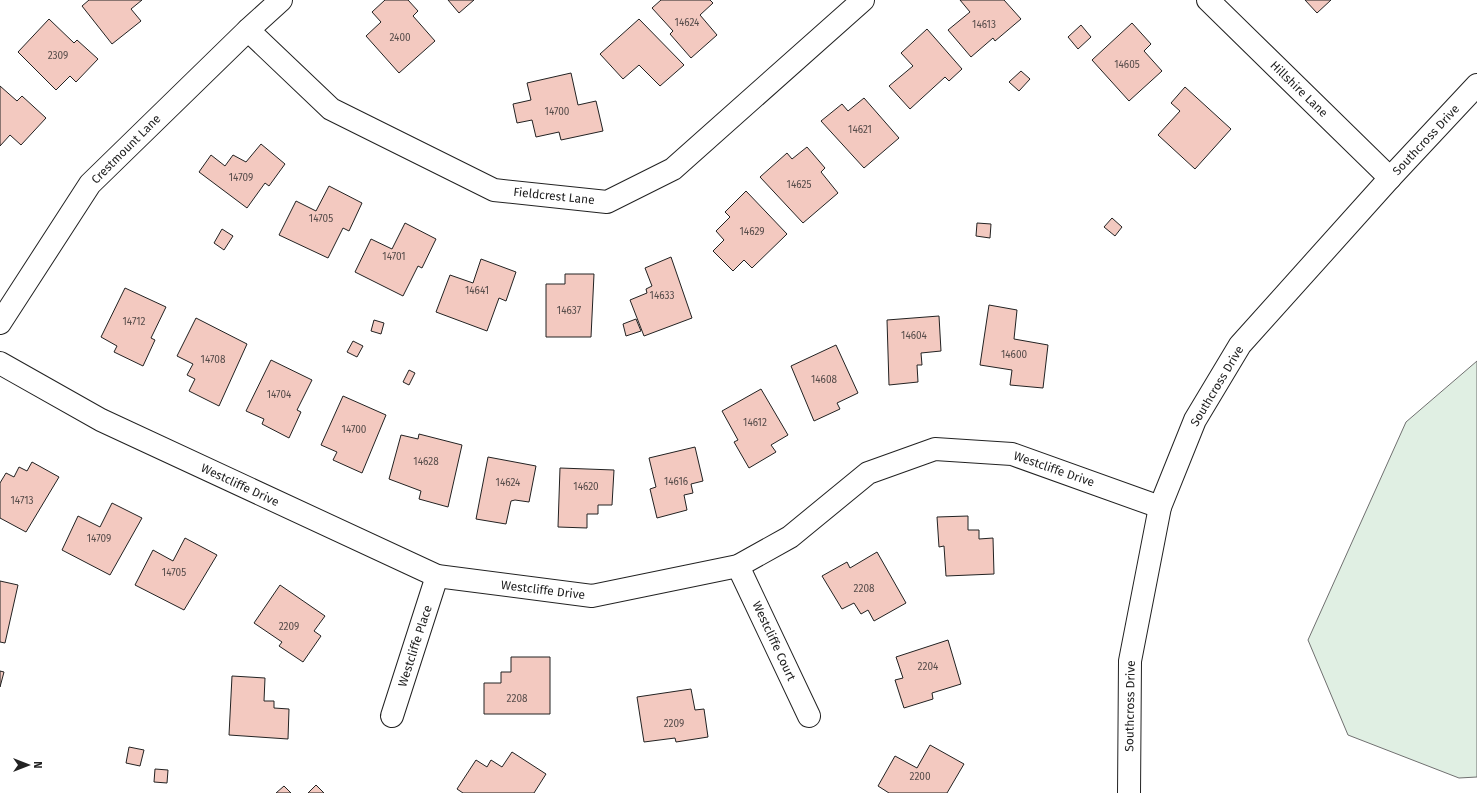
<svg xmlns="http://www.w3.org/2000/svg" width="1477" height="793" viewBox="0 0 1477 793" font-family="'Fira Sans',sans-serif">
  <rect width="100%" height="100%" fill="#fff"/>
  <!-- green -->
  <path fill="#e0efe3" stroke="#6f6f6f" d="M 1477,361 L 1477,777 L 1459,778 L 1348,735 L 1308,640 L 1406,422 Z"/>
  <!-- building -->
  <g fill="#f3c9c0" stroke="#222">
    <path d="M 89,0 L 142,0 L 131,9 L 141,21 L 112,44 L 82,6 Z"/>
    <path d="M 385,0 L 408,0 L 418,11 L 413,16 L 435,41 L 399,73 L 366,36 L 381,22 L 372,12 Z"/>
    <path d="M 448,0 L 474,0 L 459,13 Z"/>
    <path d="M 661,0 L 710,0 L 713,3 L 700,15 L 717,35 L 691,58 L 670,34 L 673,31 L 652,8 Z"/>
    <path d="M 960,0 L 1004,0 L 1021,19 L 995,41 L 993,38 L 971,57 L 948,30 L 970,12 Z"/>
    <path d="M 1305,0 L 1331,0 L 1317,13 Z"/>
    <path d="M 49,19 L 74,43 L 77,40 L 98,59 L 76,82 L 70,76 L 56,90 L 18,52 Z"/>
    <path d="M 639,19 L 684,65 L 660,86 L 639,65 L 623,79 L 600,54 Z"/>
    <path d="M 1132,23 L 1151,44 L 1144,51 L 1162,71 L 1129,101 L 1092,60 Z"/>
    <path d="M 1081,25 L 1091,37 L 1078,49 L 1068,37 Z"/>
    <path d="M 927,29 L 962,69 L 949,81 L 945,77 L 910,109 L 889,86 L 913,66 L 901,53 Z"/>
    <path d="M 1021,71 L 1030,79 L 1019,91 L 1009,82 Z"/>
    <path d="M 571,73 L 578,105 L 596,101 L 603,131 L 561,140 L 559,132 L 536,137 L 532,120 L 517,123 L 513,104 L 531,100 L 527,83 Z"/>
    <path d="M 0,86 L 17,101 L 22,96 L 46,118 L 21,145 L 10,135 L 0,146 Z"/>
    <path d="M 1185,87 L 1231,129 L 1195,169 L 1158,135 L 1180,111 L 1171,103 Z"/>
    <path d="M 864,98 L 899,138 L 864,168 L 821,121 L 842,104 L 848,111 Z"/>
    <path d="M 261,144 L 285,164 L 269,186 L 265,183 L 247,208 L 199,172 L 211,155 L 225,166 L 233,155 L 246,162 Z"/>
    <path d="M 807,147 L 825,168 L 821,172 L 838,193 L 803,223 L 760,177 L 787,153 L 792,159 Z"/>
    <path d="M 329,186 L 362,203 L 349,231 L 343,228 L 328,258 L 279,235 L 296,201 L 316,211 Z"/>
    <path d="M 746,191 L 787,234 L 752,268 L 744,260 L 733,271 L 713,251 L 724,240 L 716,231 L 730,217 L 725,212 Z"/>
    <path d="M 1112,218 L 1122,227 L 1115,236 L 1104,227 Z"/>
    <path d="M 405,223 L 436,239 L 422,268 L 418,266 L 403,296 L 355,272 L 371,239 L 392,249 Z"/>
    <path d="M 977,223 L 991,224 L 990,238 L 976,236 Z"/>
    <path d="M 222,229 L 233,236 L 224,250 L 214,243 Z"/>
    <path d="M 671,257 L 692,318 L 644,336 L 630,300 L 647,293 L 646,289 L 652,286 L 645,268 Z"/>
    <path d="M 481,259 L 516,272 L 506,301 L 499,298 L 487,331 L 436,312 L 450,275 L 473,283 Z"/>
    <path d="M 565,274 L 594,274 L 591,337 L 546,337 L 546,284 L 565,284 Z"/>
    <path d="M 125,288 L 166,307 L 151,338 L 155,340 L 143,366 L 114,352 L 117,346 L 101,337 Z"/>
    <path d="M 989,305 L 1017,310 L 1014,339 L 1048,345 L 1043,388 L 1010,385 L 1012,370 L 980,365 Z"/>
    <path d="M 939,316 L 941,351 L 921,353 L 922,365 L 917,365 L 918,382 L 889,385 L 887,320 Z"/>
    <path d="M 196,318 L 247,344 L 219,406 L 189,391 L 195,379 L 187,375 L 193,364 L 177,356 Z"/>
    <path d="M 636,319 L 641,331 L 626,336 L 623,324 Z"/>
    <path d="M 374,320 L 384,323 L 381,334 L 371,331 Z"/>
    <path d="M 353,341 L 363,346 L 357,357 L 347,352 Z"/>
    <path d="M 836,345 L 858,393 L 837,403 L 840,409 L 814,421 L 791,366 Z"/>
    <path d="M 271,360 L 312,380 L 297,410 L 301,412 L 289,438 L 262,424 L 264,419 L 246,411 Z"/>
    <path d="M 409,370 L 415,373 L 409,385 L 403,382 Z"/>
    <path d="M 761,389 L 788,435 L 771,445 L 776,452 L 749,468 L 734,442 L 738,440 L 722,411 Z"/>
    <path d="M 343,396 L 386,415 L 362,473 L 333,460 L 337,452 L 321,445 Z"/>
    <path d="M 419,434 L 462,445 L 448,507 L 419,499 L 421,491 L 389,479 L 401,435 L 418,439 Z"/>
    <path d="M 695,447 L 703,481 L 691,484 L 693,493 L 684,495 L 687,510 L 657,518 L 650,489 L 656,487 L 649,458 Z"/>
    <path d="M 488,457 L 536,466 L 529,502 L 515,500 L 511,501 L 506,524 L 476,519 Z"/>
    <path d="M 32,462 L 59,477 L 26,532 L 0,518 L 0,483 L 6,473 L 14,477 L 19,467 L 27,471 Z"/>
    <path d="M 560,468 L 614,470 L 612,505 L 598,505 L 598,514 L 587,514 L 587,528 L 558,527 Z"/>
    <path d="M 112,503 L 142,518 L 110,575 L 62,550 L 78,516 L 100,527 Z"/>
    <path d="M 968,516 L 968,530 L 979,530 L 979,539 L 993,538 L 994,574 L 946,576 L 944,546 L 939,547 L 937,517 Z"/>
    <path d="M 185,538 L 217,555 L 184,610 L 135,585 L 153,550 L 173,561 Z"/>
    <path d="M 877,552 L 906,603 L 874,621 L 868,610 L 861,614 L 854,603 L 842,609 L 822,576 L 847,562 L 850,568 Z"/>
    <path d="M 0,581 L 18,585 L 5,643 L 0,642 Z"/>
    <path d="M 280,585 L 325,616 L 314,631 L 321,636 L 303,662 L 279,646 L 282,642 L 254,623 Z"/>
    <path d="M 948,640 L 961,684 L 932,693 L 933,699 L 904,708 L 895,680 L 903,678 L 896,657 Z"/>
    <path d="M 511,657 L 550,657 L 550,714 L 484,714 L 484,683 L 501,683 L 501,672 L 511,672 Z"/>
    <path d="M 0,671 L 4,672 L 0,687 Z"/>
    <path d="M 232,676 L 265,678 L 264,701 L 274,701 L 274,708 L 289,709 L 288,739 L 229,735 Z"/>
    <path d="M 691,689 L 695,710 L 704,709 L 708,737 L 676,742 L 675,738 L 644,742 L 637,697 Z"/>
    <path d="M 930,745 L 964,764 L 947,793 L 889,793 L 878,786 L 895,756 L 917,768 Z"/>
    <path d="M 129,747 L 144,750 L 140,766 L 126,763 Z"/>
    <path d="M 512,752 L 546,774 L 534,793 L 463,793 L 457,789 L 476,760 L 487,767 L 491,760 L 502,767 Z"/>
    <path d="M 155,769 L 168,770 L 167,783 L 154,782 Z"/>
    <path d="M 316,785 L 324,793 L 308,793 Z"/>
    <path d="M 284,786 L 291,793 L 276,793 Z"/>
  </g>
  <g fill="none" stroke-linecap="round" stroke-linejoin="round">
    <defs>
      <g id="minor">
        <path d="M 1208,0 L 1390,178"/>
        <path d="M 248,30 L 331,109 L 494,190 L 607,202 L 673,169 L 863,0"/>
        <path d="M 0,323 L 90,184 L 248,30 L 281,0"/>
        <path d="M 0,363 L 101,420 L 437,576 L 592,596 L 738,566 L 790,537 L 868,473 L 935,449 L 1012,454 L 1160,507"/>
        <path d="M 738,566 L 809,716"/>
        <path d="M 392,716 L 437,576"/>
      </g>
      <path id="tertiary" d="M 1129,793 L 1130,661 L 1160,507 L 1195,420 L 1240,345 L 1390,178 L 1477,85"/>
    </defs>
    <!-- minor casing -->
    <use href="#minor" stroke="#222" stroke-width="24"/>
    <!-- tertiary casing -->
    <use href="#tertiary" stroke="#222" stroke-width="24"/>
    <!-- minor -->
    <use href="#minor" stroke="#fff" stroke-width="22"/>
    <!-- tertiary -->
    <use href="#tertiary" stroke="#fff" stroke-width="22"/>
  </g>
  <g text-anchor="middle" dominant-baseline="central" stroke-width="3" stroke-linejoin="round" paint-order="stroke">
    <!-- number labels -->
    <g font-size="10" fill="#564c4a">
      <text x="687" y="23">14624</text>
      <text x="984" y="25">14613</text>
      <text x="400" y="38">2400</text>
      <text x="58" y="56">2309</text>
      <text x="1127" y="65">14605</text>
      <text x="557" y="112">14700</text>
      <text x="860" y="130">14621</text>
      <text x="241" y="178">14709</text>
      <text x="799" y="185">14625</text>
      <text x="321" y="219">14705</text>
      <text x="752" y="232">14629</text>
      <text x="394" y="257">14701</text>
      <text x="477" y="291">14641</text>
      <text x="662" y="296">14633</text>
      <text x="569" y="311">14637</text>
      <text x="134" y="322">14712</text>
      <text x="914" y="336">14604</text>
      <text x="1014" y="355">14600</text>
      <text x="213" y="360">14708</text>
      <text x="824" y="380">14608</text>
      <text x="279" y="395">14704</text>
      <text x="755" y="423">14612</text>
      <text x="354" y="430">14700</text>
      <text x="426" y="462">14628</text>
      <text x="676" y="482">14616</text>
      <text x="508" y="483">14624</text>
      <text x="586" y="487">14620</text>
      <text x="22" y="501">14713</text>
      <text x="99" y="539">14709</text>
      <text x="174" y="573">14705</text>
      <text x="864" y="589">2208</text>
      <text x="289" y="627">2209</text>
      <text x="928" y="667">2204</text>
      <text x="517" y="699">2208</text>
      <text x="674" y="724">2209</text>
      <text x="920" y="777">2200</text>
    </g>
    <!-- street labels -->
    <g font-size="12" fill="#222" stroke="#fff">
      <text transform="translate(1299 89) rotate(44)">Hillshire Lane</text>
      <text transform="translate(1426 140) rotate(-47)">Southcross Drive</text>
      <text transform="translate(126 149) rotate(-45)">Crestmount Lane</text>
      <text transform="translate(554 196) rotate(6)">Fieldcrest Lane</text>
      <text transform="translate(1217 386) rotate(-59)">Southcross Drive</text>
      <text transform="translate(1054 469) rotate(19)">Westcliffe Drive</text>
      <text transform="translate(240 485) rotate(25)">Westcliffe Drive</text>
      <text transform="translate(543 590) rotate(7)">Westcliffe Drive</text>
      <text transform="translate(774 641) rotate(65)">Westcliffe Court</text>
      <text transform="translate(415 646) rotate(-72)">Westcliffe Place</text>
      <text transform="translate(1130 706) rotate(-89)">Southcross Drive</text>
    </g>
  </g>
  <!-- north arrow -->
  <g transform="translate(28 765) rotate(90)" stroke="#ffffff" stroke-width="3" paint-order="stroke">
  <path d="M0-3L7 15L0 10L-7 15Z" fill="#222222"/>
  <text y="-6" font-size="11" font-weight="bold" text-anchor="middle" fill="#222222">N</text>
  </g>
</svg>
